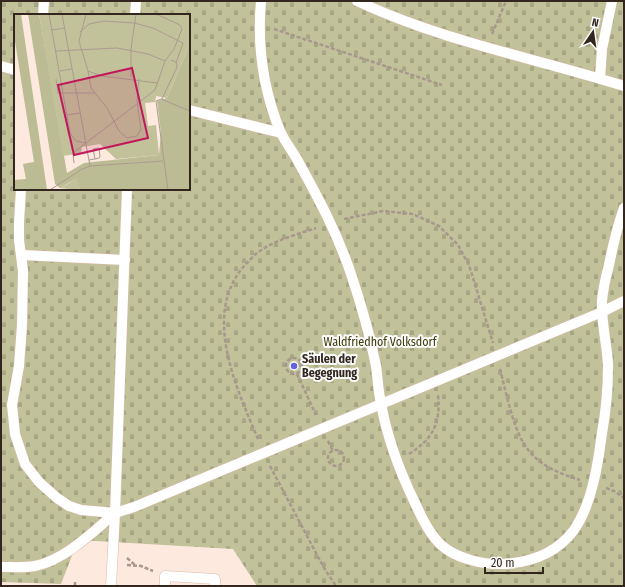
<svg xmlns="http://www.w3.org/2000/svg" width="625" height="587" viewBox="0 0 625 587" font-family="'Fira Sans Condensed',sans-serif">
  <defs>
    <pattern id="cemetery-stones" width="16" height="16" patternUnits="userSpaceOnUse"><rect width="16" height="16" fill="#c1c19a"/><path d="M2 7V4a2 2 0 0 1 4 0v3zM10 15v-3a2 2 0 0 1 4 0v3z" fill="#a6a684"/></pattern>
  </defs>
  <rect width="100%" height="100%" fill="#fde9dd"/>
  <!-- cemetery -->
  <path fill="url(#cemetery-stones)" fill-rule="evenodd" d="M 1,1 L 624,1 L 624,586 L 257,586 L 233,549 L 78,540 L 61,584 L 1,582 ZM 15,15 L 189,15 L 189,189 L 15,189 Z"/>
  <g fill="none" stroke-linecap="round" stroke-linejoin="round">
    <defs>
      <g id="lane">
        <path d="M 261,1 C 257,45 264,91 280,131 C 285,142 294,153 299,163 C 319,199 338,235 351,274 C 361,304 370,335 376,366 C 378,379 378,391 381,403 C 387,438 400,472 415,503 C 422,518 429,533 440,544 C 456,559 484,565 505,564 C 533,562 557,553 574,530 C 592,504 598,464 602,433 C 606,411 608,388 608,365 C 607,344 601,322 602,301 C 603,289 606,276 609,265 C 613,245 617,227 624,208"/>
        <path d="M 357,1 C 442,41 535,58 624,86"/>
        <path d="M 43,15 L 44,1"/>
        <path d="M 135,15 L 136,1"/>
        <path d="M 1,66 L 15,70"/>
        <path d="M 600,79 L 602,49 L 612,1"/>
        <path d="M 189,110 L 281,133"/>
        <path d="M 21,189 L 19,222 L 19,240 L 23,271 L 22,325 L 19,366 L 12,405 L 15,434 L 25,464 L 39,482 L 57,498 L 69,506 L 81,510 L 115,513 L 134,507 L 602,312 L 624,301"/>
        <path d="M 22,255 L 125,260"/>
        <path d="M 1,567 C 12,567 24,568 35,566 C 65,560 93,532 115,513"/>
        <path d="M 111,586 L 115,513 L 127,189"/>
        <path d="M 165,586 L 165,576 L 215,579 L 215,586"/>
      </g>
    </defs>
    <!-- lane casing -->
    <use href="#lane" stroke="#dabba7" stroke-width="11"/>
    <!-- path -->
    <g stroke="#a8978d" stroke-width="2.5" stroke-dasharray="4 2" stroke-linecap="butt">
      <path d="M 274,29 L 442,85"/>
      <path d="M 492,34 L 506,1"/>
      <path d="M 344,219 L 383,211 L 413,214 L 439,226 L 458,245 L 469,265 L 493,343"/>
      <circle cx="294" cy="366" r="8"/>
      <path d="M 500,369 C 506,392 514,434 529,451 C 542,467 561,474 580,480"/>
      <path d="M 297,374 L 316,415"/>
      <path d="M 258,439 C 236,387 200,311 247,263 C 250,260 254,255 257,253 C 274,240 296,235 316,228"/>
      <path d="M 328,441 L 333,451"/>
      <circle cx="336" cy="458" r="8"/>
      <path d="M 409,454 C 433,439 441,423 438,395"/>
      <path d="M 270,466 L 324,568 L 336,586"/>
      <path d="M 606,488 L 614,491 L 624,498"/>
      <path d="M 127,558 L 135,565"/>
      <path d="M 127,565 L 141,566 L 153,571"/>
      <path d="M 75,586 L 75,582"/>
    </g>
    <!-- lane -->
    <use href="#lane" stroke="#fff" stroke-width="10"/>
  </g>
  <!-- markers -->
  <circle fill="#6661db" stroke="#fbfbfb" stroke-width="1.5" cx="294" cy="366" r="4"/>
  <g text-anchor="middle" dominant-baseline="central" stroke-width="4" stroke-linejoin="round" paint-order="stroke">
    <!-- park labels -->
    <g font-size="12" fill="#3f3d0c" stroke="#fbfbfb">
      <text x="380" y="342">Waldfriedhof Volksdorf</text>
    </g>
    <!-- poi labels -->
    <g font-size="12" font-weight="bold" fill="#32261f" stroke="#fbfbfb" text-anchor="start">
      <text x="302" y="359">Säulen der<tspan x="302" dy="14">Begegnung</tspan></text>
    </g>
  </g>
  <!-- overview -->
  <g transform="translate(14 14)">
    <rect width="176" height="176" fill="#fde9dd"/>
    <path d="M 64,163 L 66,176 L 46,174 L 52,171 Z" fill="#c1c19a"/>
    <path d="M 0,0 L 7,0 L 33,176 L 0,176 L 0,166 L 12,165 L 9,150 L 20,148 L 0,21 ZM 14,0 L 25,0 L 53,159 L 70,149 L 145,141 L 147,119 L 143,87 L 153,84 L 176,30 L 176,176 L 66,176 L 63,164 L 46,174 L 41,170 Z" fill="#bbbb94"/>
    <path d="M 25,0 L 173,0 L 176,2 L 176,30 L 153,84 L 142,82 L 141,88 L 131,89 L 134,112 L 142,111 L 145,141 L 102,145 L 86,130 L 68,133 L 67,139 L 49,142 Z" fill="#c1c19a"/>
    <path fill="none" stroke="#ac9b91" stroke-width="1" d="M 35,0 L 56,119 L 62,127 L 71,129M 48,0 L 76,152M 72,0 L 65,27 L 74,57 L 88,62 L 143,69M 38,16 L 51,14M 66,18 L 75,10 L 90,7 L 120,9 L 139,14 L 169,29 L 162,49M 42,37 L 103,34 L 134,40 L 151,47 L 160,35 L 168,15 L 166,11 L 142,0M 46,57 L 58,55M 74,57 L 77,74 L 93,94 L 105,117 L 113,124 L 123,122 L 127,115 L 123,88 L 125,65M 117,64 L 117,35 L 122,0M 42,65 L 44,79 L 81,79M 148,85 L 163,53 L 162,48 L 157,46M 53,101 L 66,99M 75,146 L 81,145 L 85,144 L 86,143 L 85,134 L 79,135 L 81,145M 60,149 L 59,139 L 141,76 L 151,47M 36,176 L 68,155 L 76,152 L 149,147M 154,176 L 142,87 L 147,85 L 176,97"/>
    <path fill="#c2185b" fill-opacity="0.15" stroke="#c2185b" stroke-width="2" d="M 118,54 L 134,124 L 60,141 L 44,71 Z"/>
    <rect width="176" height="176" fill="none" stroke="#32261f" stroke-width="2"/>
  </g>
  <!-- border -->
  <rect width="625" height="587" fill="none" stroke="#32261f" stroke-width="4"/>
  <!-- north arrow -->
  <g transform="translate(593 32) rotate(13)" stroke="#fbfbfb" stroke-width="3" paint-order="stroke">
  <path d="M0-3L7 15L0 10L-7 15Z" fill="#32261f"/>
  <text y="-6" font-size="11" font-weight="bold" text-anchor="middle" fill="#32261f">N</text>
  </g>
  <!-- scale -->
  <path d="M485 567v6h58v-6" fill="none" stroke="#32261f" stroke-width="2"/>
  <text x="491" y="567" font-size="12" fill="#32261f" stroke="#fbfbfb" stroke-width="3" paint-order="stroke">20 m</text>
</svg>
